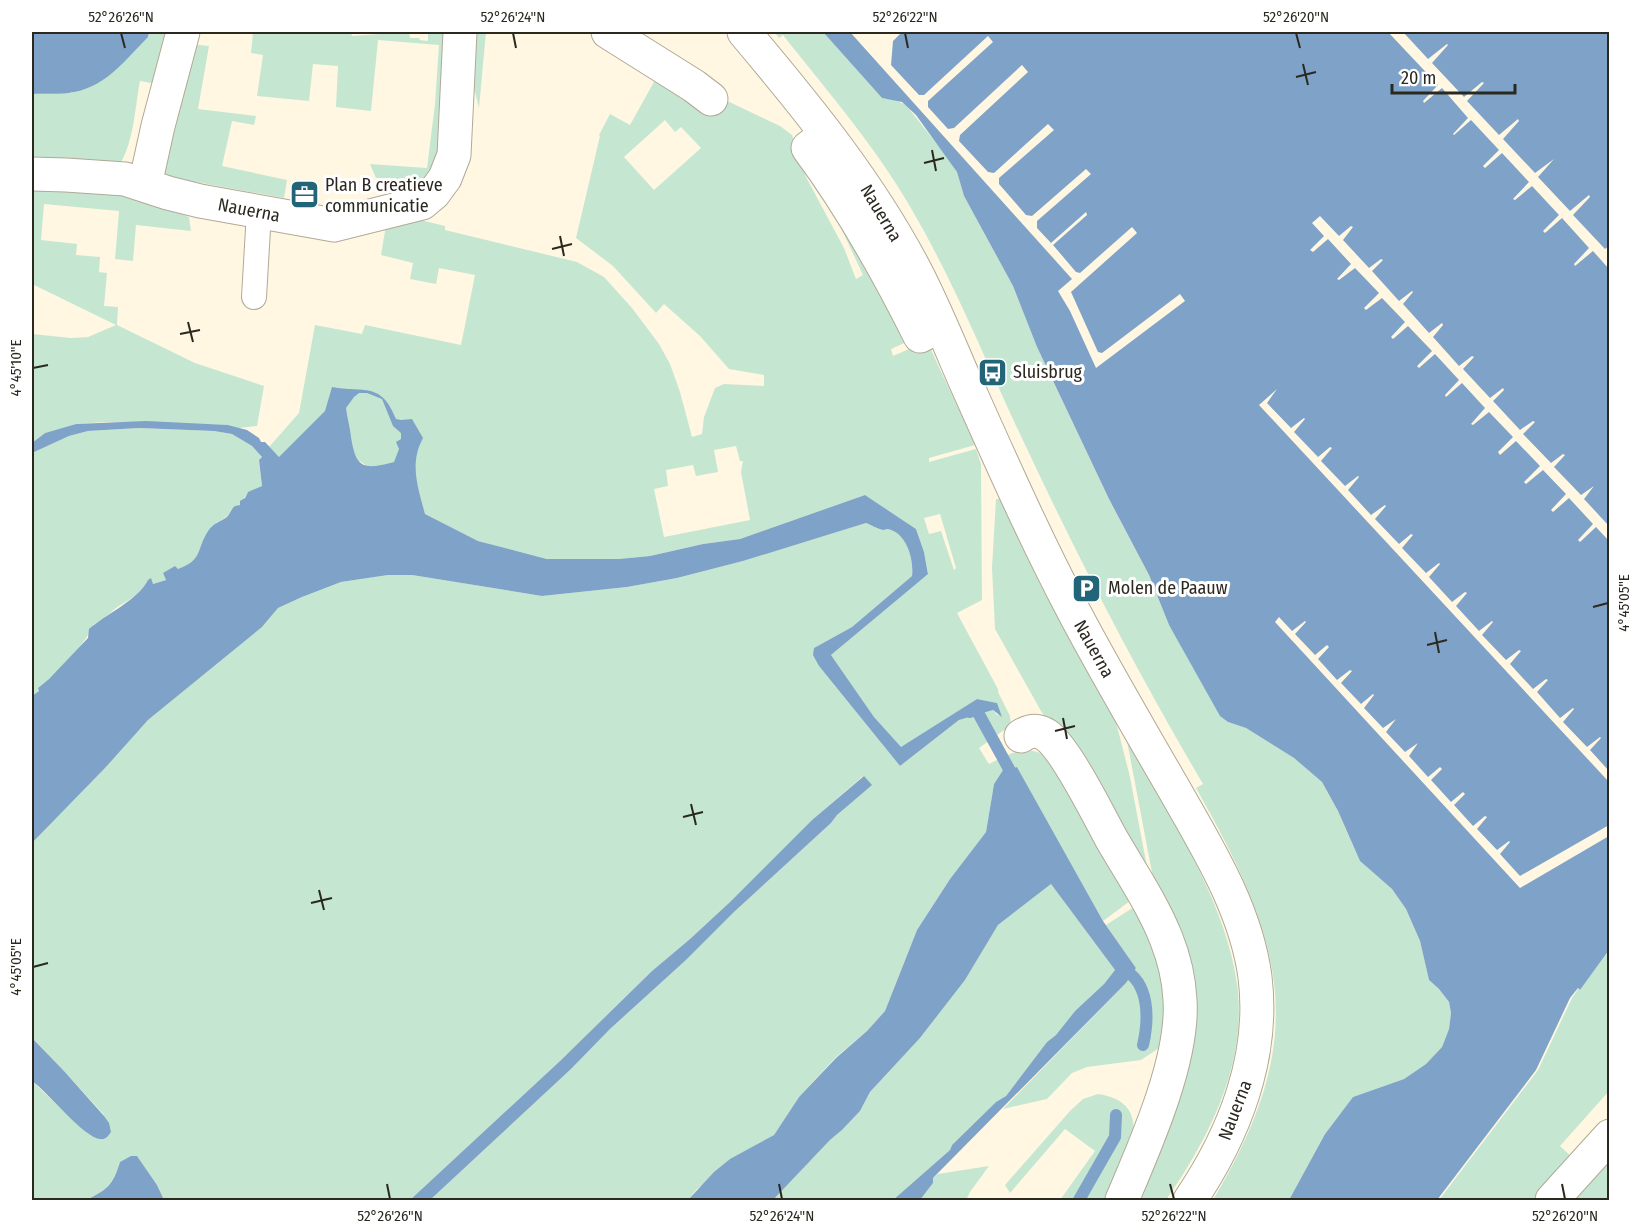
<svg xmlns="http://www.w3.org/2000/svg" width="1641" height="1232" viewBox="0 0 1641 1232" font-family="'Fira Sans Condensed',sans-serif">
  <rect width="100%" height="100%" fill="#fff7e2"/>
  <!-- green -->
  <g fill="#c5e7d1" fill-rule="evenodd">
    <path d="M 149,32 L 173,32 L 157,84 L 140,81 C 135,107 134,141 120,164 L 32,165 L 32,94 L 72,93 L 148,37 Z"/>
    <path d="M 253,32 L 351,32 L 352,36 L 409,32 L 410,38 L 419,38 L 420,40 L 428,41 L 428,32 L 445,32 L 438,152 L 430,171 L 422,182 L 376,178 L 370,164 L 427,168 L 435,104 L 439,45 L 378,40 L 371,111 L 336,107 L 338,66 L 313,64 L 309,101 L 257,96 L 263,55 L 251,53 Z"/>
    <path d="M 475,32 L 486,32 L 479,108 L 473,84 Z"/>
    <path d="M 778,32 L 823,32 L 882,98 L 895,100 L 906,105 L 944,153 L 957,172 L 964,196 L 1013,286 L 1037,347 L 1109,499 L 1149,575 L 1169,625 L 1228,722 L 1246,728 L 1294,758 L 1322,782 L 1338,811 L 1360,861 L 1392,889 L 1406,909 L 1420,941 L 1429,980 L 1439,989 L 1449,1002 L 1451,1013 L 1449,1029 L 1442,1047 L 1426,1064 L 1404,1079 L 1353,1097 L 1325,1134 L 1289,1200 L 1213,1200 C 1311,1036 1286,947 1196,788 L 1203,784 C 1140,677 1081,564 1028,451 C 989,370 957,287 912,210 C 876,147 828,92 783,35 L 779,38 L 776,34 Z"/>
    <path d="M 190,44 L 209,46 L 198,109 L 256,116 L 254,125 L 232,121 L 222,166 L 287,180 L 284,198 L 196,182 L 195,188 L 163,174 Z"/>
    <path d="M 655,80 L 719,97 L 780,126 L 792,135 L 806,177 L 844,248 L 856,279 L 863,275 L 829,202 L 920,336 L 891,349 L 893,356 L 927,341 L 975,445 L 929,458 L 929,462 L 976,449 L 981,464 L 982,600 L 957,613 L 998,689 L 998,692 L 1010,716 L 1011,725 L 979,748 L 989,764 C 1013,752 1027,743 1052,759 L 1142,906 L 1170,991 L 1162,1046 L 1141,1060 L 1087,1067 L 1072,1073 L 1047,1099 L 1003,1109 L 1126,983 L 1136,968 L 1106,925 L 1134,907 L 1130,901 L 1103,921 L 1017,767 L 1003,770 L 994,784 L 986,832 L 950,879 L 917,930 L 885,1011 L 867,1031 L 835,1058 L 799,1097 L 774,1135 L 755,1146 L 697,1189 L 688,1200 L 430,1200 L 571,1069 L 610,1029 L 686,960 L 734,912 L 831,823 L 837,815 L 871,785 L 863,776 L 812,820 L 730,902 L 690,939 L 652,971 L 560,1061 L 410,1200 L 164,1200 L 157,1185 L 137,1156 L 120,1162 C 106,1210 72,1200 32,1200 L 32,1081 L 79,1126 L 104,1115 L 64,1071 L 32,1038 L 32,843 L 106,767 L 148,720 L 262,627 L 278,608 L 302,597 L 341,582 L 388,575 L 412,575 L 542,596 L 627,587 L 677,578 L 743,561 L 866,523 C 871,525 878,529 883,530 C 885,530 887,529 888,529 C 907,533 914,560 912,576 L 852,627 L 814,648 L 819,666 L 900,766 L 959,720 L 993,710 L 998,716 L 997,703 L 977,699 L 901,748 L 874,717 L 831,655 L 928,573 L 924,552 L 916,529 L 865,495 L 740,539 L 703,544 L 650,556 L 619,559 L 548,559 L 478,541 L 425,514 L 414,473 L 367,466 L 358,460 L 353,451 L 279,457 L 269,447 L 299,413 L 315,325 L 362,334 L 365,325 L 461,345 L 475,275 L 439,268 L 436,284 L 410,279 L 413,263 L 381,255 L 386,225 L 412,218 L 445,226 L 445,230 L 577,262 L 604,277 L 632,308 L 659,344 L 670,364 L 680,392 L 692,437 L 702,434 L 704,417 L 715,388 L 724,384 L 764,386 L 764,375 L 729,369 L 700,336 L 664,304 L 656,313 L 613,266 L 576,238 L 600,136 L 599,135 L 610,114 L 630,125 ZM 665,120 L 675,132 L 681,127 L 701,148 L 654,190 L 624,157 ZM 736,446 L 740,461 L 743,461 L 741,472 L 750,520 L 664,537 L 654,489 L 668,486 L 666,470 L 693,465 L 696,476 L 718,472 L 714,450 ZM 940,514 L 956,568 L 954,570 L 941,531 L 929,534 L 924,518 Z"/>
    <path d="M 32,185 L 126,192 L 189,217 L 191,231 L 136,225 L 133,261 L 115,259 L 119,211 L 44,204 L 41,240 L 77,244 L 76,255 L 100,257 L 99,272 L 107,273 L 104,306 L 118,307 L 117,325 L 195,363 L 264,386 L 257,426 L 239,428 L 228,425 L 105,422 L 76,424 L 45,433 L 32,443 L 32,334 L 71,338 L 88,337 L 116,325 L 32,284 Z"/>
    <path d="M 139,428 L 214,431 L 232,434 L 252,446 L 262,457 L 259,461 L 262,486 L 255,491 L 248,492 L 240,505 L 231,510 C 228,520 217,520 210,528 C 206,532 205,539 203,545 C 196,566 183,568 163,573 L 166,580 L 153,584 L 148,580 C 142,594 128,600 116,608 C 108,614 103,621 93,625 C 85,646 56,674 38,688 L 39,691 L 32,696 L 32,453 L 69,436 L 88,431 Z"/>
    <path d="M 996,499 L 1000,499 L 1041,586 L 1116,722 L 1130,777 L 1148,872 L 1041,711 L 995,629 L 992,568 Z"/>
    <path d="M 1127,741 C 1168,813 1226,901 1237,984 C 1248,1063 1209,1138 1166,1200 L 1133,1200 L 1179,1070 L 1153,878 Z"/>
    <path d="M 1051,884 L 1115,970 L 1104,984 L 1075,1011 L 1056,1035 L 1047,1042 L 1006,1096 L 996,1102 L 952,1145 L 950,1150 L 893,1200 L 773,1200 L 830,1140 L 842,1130 L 860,1111 L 870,1092 L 920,1038 L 965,980 L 998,925 Z"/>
    <path d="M 1609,950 L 1609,1091 L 1560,1146 L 1575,1160 L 1539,1200 L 1439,1200 L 1538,1070 L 1572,998 L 1578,989 L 1580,990 Z"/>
    <path d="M 1098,1094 C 1160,1103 1125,1163 1112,1200 L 1060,1200 L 1095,1151 L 1065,1129 L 1010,1193 L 1005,1185 L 1070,1111 L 1083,1099 Z"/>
    <path d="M 1609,1152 L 1609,1200 L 1566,1200 Z"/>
    <path d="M 989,1166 L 970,1192 L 966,1200 L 920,1200 L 933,1183 L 933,1178 L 938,1174 Z"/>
  </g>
  <!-- water -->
  <g fill="#7fa3c8" fill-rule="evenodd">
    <path d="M 32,32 L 149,32 L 148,37 C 126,59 107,86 74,92 C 60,95 46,93 32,94 Z"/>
    <path d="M 823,32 L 1609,32 L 1609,950 L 1580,990 L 1578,988 L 1570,998 L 1536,1070 L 1437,1200 L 1289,1200 L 1325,1134 L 1353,1097 L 1404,1079 L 1426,1064 L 1442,1047 L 1449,1029 L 1451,1013 L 1449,1002 L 1439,989 L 1429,980 L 1420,941 L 1406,909 L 1392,889 L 1360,861 L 1338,811 L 1322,782 L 1294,758 L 1246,728 L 1228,722 L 1220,716 L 1169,625 L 1149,575 L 1109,499 L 1037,347 L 1013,286 L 964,196 L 957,172 L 916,115 L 902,102 L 882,98 Z"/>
    <path d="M 332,387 C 364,393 381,381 396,419 L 401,420 L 412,419 L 423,438 C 409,464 418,487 425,514 L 478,541 L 547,559 L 619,559 L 650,556 L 703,544 L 740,539 L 865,495 L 916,529 L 924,552 L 928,574 L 831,655 L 874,717 L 901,747 L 977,699 L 997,703 L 1002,717 L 993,710 L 959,720 L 900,766 L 819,666 L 813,655 L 814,648 L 852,627 L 912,576 C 914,560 907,533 888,529 C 887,529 885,530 883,530 C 878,529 871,525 866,523 L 743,561 L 677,578 L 627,587 L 542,596 L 412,575 L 388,575 L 341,582 L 302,597 L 278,608 L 262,627 L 148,720 L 106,767 L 32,843 L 32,696 L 39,691 L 38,688 L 49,679 L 88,638 L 89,629 C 105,615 139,599 148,580 L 151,578 L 153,584 L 166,580 L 163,573 L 175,566 L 178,569 C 203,560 196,550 208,531 C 213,523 220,522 227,517 C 230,514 231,509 235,506 L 240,505 L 240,501 L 245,498 L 248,492 L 262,486 L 259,460 L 262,457 L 252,446 L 232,434 L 214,431 L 139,428 L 88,431 L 69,436 L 32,453 L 32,443 L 45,433 L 76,424 L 146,421 L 228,425 L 247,430 L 259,438 L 261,442 L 265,442 L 279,457 L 325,411 ZM 359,393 L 367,393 L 382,399 L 393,426 L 401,433 L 401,439 L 396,442 L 399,449 L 394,462 C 364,470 356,469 351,437 C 350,427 347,417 346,408 L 354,397 Z"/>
    <path d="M 1017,767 L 1103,921 L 1136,968 L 1126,983 L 933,1178 L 933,1183 L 920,1200 L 893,1200 L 950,1150 L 952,1145 L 996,1102 L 1006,1096 L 1047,1042 L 1056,1035 L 1075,1011 L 1104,984 L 1115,970 L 1051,884 L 998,925 L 965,980 L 920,1038 L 870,1092 L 860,1111 L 842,1130 L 830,1140 L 773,1200 L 688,1200 L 714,1172 L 730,1159 L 774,1135 L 799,1097 L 836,1058 L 867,1031 L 885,1011 L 917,930 L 950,879 L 986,832 L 994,784 L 1003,770 Z"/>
    <path d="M 864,776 L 872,785 L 837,815 L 831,823 L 734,912 L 686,960 L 610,1029 L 571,1069 L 430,1200 L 410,1200 L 560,1061 L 652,971 L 690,939 L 730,902 L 812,820 Z"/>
    <path d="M 32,1038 L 64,1071 L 104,1116 L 109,1123 L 111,1132 C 108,1136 106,1140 100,1139 C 83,1137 48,1092 32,1081 Z"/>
    <path d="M 131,1156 L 137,1156 L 157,1185 L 164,1200 L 86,1200 C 107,1190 113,1185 120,1162 Z"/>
  </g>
  <!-- pier -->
  <g fill="#fff7e2">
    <path d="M 850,32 L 902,32 L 893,41 L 891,65 L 919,95 L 924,95 L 988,36 L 993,42 L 928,101 L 928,107 L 948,129 L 954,128 L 1022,65 L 1028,72 L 960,135 L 959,141 L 988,172 L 994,173 L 1048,124 L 1054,130 L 999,178 L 999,184 L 1026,215 L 1032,216 L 1086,169 L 1091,174 L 1037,221 L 1037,228 L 1051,243 L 1086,212 L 1087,215 L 1053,245 L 1076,272 L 1080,273 L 1132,227 L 1137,233 L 1071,292 L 1098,352 L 1102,353 L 1180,294 L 1185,301 L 1096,368 L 1070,311 L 1058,291 L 1072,279 Z"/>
    <path d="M 1388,32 L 1403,32 L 1428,59 L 1447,44 L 1448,45 L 1432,63 L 1464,97 L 1482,82 L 1484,83 L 1467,101 L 1499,135 L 1518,119 L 1519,121 L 1503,139 L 1535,173 L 1554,159 L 1538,177 L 1570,211 L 1589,195 L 1590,197 L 1573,215 L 1605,249 L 1609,246 L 1609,269 L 1593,251 L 1575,266 L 1574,264 L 1589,248 L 1562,218 L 1545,233 L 1543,231 L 1559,215 L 1532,186 L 1515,200 L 1513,199 L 1529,182 L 1502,153 L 1485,168 L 1483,166 L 1499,150 L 1471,120 L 1454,135 L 1453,134 L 1468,118 L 1442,88 L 1424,103 L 1423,101 L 1438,85 Z"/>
    <path d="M 1320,216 L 1339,236 L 1351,226 L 1353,227 L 1343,240 L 1369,268 L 1381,259 L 1383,260 L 1372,271 L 1399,301 L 1412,291 L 1413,292 L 1403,304 L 1429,333 L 1442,323 L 1443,325 L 1433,337 L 1459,366 L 1472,356 L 1474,357 L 1463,369 L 1490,398 L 1503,388 L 1504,390 L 1493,401 L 1520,430 L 1533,421 L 1535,422 L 1523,434 L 1551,463 L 1563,454 L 1565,455 L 1554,467 L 1581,495 L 1594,486 L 1584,499 L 1609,526 L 1609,541 L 1596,527 L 1580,542 L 1578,540 L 1593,524 L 1569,498 L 1553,512 L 1551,510 L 1566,494 L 1543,470 L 1526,484 L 1524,482 L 1540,466 L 1516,441 L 1500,455 L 1498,452 L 1513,437 L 1489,412 L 1473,425 L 1471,424 L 1485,408 L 1462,383 L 1446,397 L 1445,395 L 1459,380 L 1435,354 L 1419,368 L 1417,366 L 1432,351 L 1408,326 L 1393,339 L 1391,337 L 1405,322 L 1382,298 L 1366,310 L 1364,308 L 1379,293 L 1355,268 L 1339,280 L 1337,279 L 1351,264 L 1328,239 L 1313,252 L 1310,250 L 1324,236 L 1312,223 Z"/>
    <path d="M 1277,389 L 1267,403 L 1291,428 L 1304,418 L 1305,419 L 1294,432 L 1318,457 L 1330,447 L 1332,448 L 1321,461 L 1345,486 L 1358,476 L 1359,477 L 1348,490 L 1371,515 L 1385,505 L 1386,506 L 1375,519 L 1399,544 L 1411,534 L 1413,535 L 1402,548 L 1426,573 L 1439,563 L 1440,564 L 1429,577 L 1452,602 L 1465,592 L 1467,593 L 1456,606 L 1479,631 L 1492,621 L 1493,622 L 1482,635 L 1506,660 L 1519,650 L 1521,651 L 1510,664 L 1533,689 L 1546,679 L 1548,680 L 1537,692 L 1560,718 L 1573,708 L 1574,709 L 1563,722 L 1587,747 L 1600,737 L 1601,738 L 1590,750 L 1609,771 L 1609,782 L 1259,405 Z"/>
    <path d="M 1279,617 L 1292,631 L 1305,621 L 1306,622 L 1295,634 L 1315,655 L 1327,645 L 1329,647 L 1318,659 L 1337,680 L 1350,670 L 1352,671 L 1341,683 L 1361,704 L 1373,694 L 1374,695 L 1364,708 L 1383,728 L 1396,719 L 1386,732 L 1405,752 L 1418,743 L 1409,756 L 1428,777 L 1440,767 L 1442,769 L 1431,780 L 1451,802 L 1463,792 L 1465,794 L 1454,805 L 1473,826 L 1485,816 L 1487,817 L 1477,829 L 1497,850 L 1509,841 L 1510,842 L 1500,854 L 1520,876 L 1609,825 L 1609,836 L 1520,888 L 1275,622 Z"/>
  </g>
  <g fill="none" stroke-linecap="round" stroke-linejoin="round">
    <!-- stream -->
    <g stroke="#7fa3c8" stroke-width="12">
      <path d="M 970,712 L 976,709 L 1009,769 L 1014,783"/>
      <path d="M 1123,969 C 1150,983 1149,1019 1143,1045"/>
      <path d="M 1079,1200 L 1115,1137 L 1116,1115"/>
    </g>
    <defs>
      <path id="service" d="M 254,297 L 259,212"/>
      <g id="minor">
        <path d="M 608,32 L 694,86 L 711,99"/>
        <path d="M 32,174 L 66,175 L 125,179 L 168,193 L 200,201 L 334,225 L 422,203 L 434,193 L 445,178 L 454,155 L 460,32"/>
        <path d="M 145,185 L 158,126 L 183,32"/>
        <path d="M 1021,736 C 1029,731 1037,729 1046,735 C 1065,747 1099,816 1111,838 C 1130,871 1152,903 1166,938 C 1174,958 1179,979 1180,1000 C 1184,1059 1145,1146 1122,1200"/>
        <path d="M 1552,1200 L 1610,1136"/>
      </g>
      <g id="tertiary">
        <path d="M 744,32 C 808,108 871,185 917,274 C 935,309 950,346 966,383 C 1000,459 1034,536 1073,610 C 1105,671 1140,730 1174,789 C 1207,847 1246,909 1255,977 C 1265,1057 1234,1135 1190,1200"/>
        <path d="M 812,145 L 854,203 L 899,281 L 924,334 L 920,336 C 887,270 852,207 808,148 Z"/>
      </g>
    </defs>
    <!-- service casing -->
    <use href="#service" stroke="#b1a996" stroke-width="26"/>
    <!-- minor casing -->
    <use href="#minor" stroke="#b1a996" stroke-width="35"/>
    <!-- tertiary casing -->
    <use href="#tertiary" stroke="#b1a996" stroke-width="35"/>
    <!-- service -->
    <use href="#service" stroke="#fff" stroke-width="24"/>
    <!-- minor -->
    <use href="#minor" stroke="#fff" stroke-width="33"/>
    <!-- tertiary -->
    <use href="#tertiary" stroke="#fff" stroke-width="33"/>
  </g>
  <!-- ticks -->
  <path fill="none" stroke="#2b2820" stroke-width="2" d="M 121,33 L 125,48M 513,33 L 516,48M 905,33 L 908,48M 1296,33 L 1300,48M 1303,64 L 1308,85M 1296,77 L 1316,72M 932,150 L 936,171M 924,163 L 944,158M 560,236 L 564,256M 552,249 L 572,244M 188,322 L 193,342M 180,334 L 200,330M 33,368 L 48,365M 1593,607 L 1608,603M 1435,632 L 1439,653M 1427,645 L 1447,640M 1063,718 L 1067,739M 1055,731 L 1075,726M 691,804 L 696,825M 683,817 L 703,812M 319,890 L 324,910M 311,903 L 332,898M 33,967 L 48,963M 387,1184 L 390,1199M 779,1184 L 782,1199M 1170,1184 L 1174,1199M 1562,1184 L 1565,1199"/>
  <!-- icons -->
  <defs>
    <symbol id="office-square" viewBox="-11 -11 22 22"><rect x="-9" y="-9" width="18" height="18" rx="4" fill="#226578" stroke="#fff"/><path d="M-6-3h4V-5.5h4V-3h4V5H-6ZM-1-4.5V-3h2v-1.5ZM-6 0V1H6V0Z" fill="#fff"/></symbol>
    <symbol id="bus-square" viewBox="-11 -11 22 22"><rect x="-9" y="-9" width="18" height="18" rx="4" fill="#226578" stroke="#fff"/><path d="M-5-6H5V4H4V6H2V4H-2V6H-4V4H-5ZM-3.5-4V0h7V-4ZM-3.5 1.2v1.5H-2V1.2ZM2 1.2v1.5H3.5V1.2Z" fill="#fff"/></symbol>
    <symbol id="parking-square" viewBox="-11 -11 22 22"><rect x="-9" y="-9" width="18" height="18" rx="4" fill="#226578" stroke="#fff"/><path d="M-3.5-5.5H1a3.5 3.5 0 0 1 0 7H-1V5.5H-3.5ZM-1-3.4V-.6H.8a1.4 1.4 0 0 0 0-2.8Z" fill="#fff"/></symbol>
  </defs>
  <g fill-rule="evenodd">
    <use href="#office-square" x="288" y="178" width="33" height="33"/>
    <use href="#bus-square" x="976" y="356" width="33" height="33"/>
    <use href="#parking-square" x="1070" y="572" width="33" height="33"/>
  </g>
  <g text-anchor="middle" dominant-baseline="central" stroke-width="6" stroke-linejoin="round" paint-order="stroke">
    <!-- poi labels -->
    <g font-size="18" fill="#2b2820" stroke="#fff" text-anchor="start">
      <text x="325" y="185">Plan B creatieve<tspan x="325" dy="21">communicatie</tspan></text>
      <text x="1013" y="372">Sluisbrug</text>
      <text x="1108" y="588">Molen de Paauw</text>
    </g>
    <!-- street labels -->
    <g font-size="18" fill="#2b2820" stroke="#fff">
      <text transform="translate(249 210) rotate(11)">Nauerna</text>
      <text transform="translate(881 213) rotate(59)">Nauerna</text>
      <text transform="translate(1094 649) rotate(61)">Nauerna</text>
      <text transform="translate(1235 1110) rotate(-69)">Nauerna</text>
    </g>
  </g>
  <!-- border -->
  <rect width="1641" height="1232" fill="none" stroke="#ffffff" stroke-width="66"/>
  <!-- scale -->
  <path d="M1392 84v9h123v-9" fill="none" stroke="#2b2820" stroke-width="3"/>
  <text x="1401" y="84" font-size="18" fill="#2b2820" stroke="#ffffff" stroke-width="4.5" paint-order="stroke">20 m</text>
  <rect x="33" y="33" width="1575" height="1166" fill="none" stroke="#2b2820" stroke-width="2"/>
  <g font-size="15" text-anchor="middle" fill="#2b2820">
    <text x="121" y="22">52°26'26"N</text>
    <text x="513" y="22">52°26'24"N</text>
    <text x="905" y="22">52°26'22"N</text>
    <text x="1296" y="22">52°26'20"N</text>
    <text transform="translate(16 368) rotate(-90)" y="5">4°45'10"E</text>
    <text transform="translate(1624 603) rotate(-90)" y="5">4°45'05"E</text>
    <text transform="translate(16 967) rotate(-90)" y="5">4°45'05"E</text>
    <text x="390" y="1221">52°26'26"N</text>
    <text x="782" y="1221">52°26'24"N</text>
    <text x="1174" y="1221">52°26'22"N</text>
    <text x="1565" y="1221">52°26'20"N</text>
  </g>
</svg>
